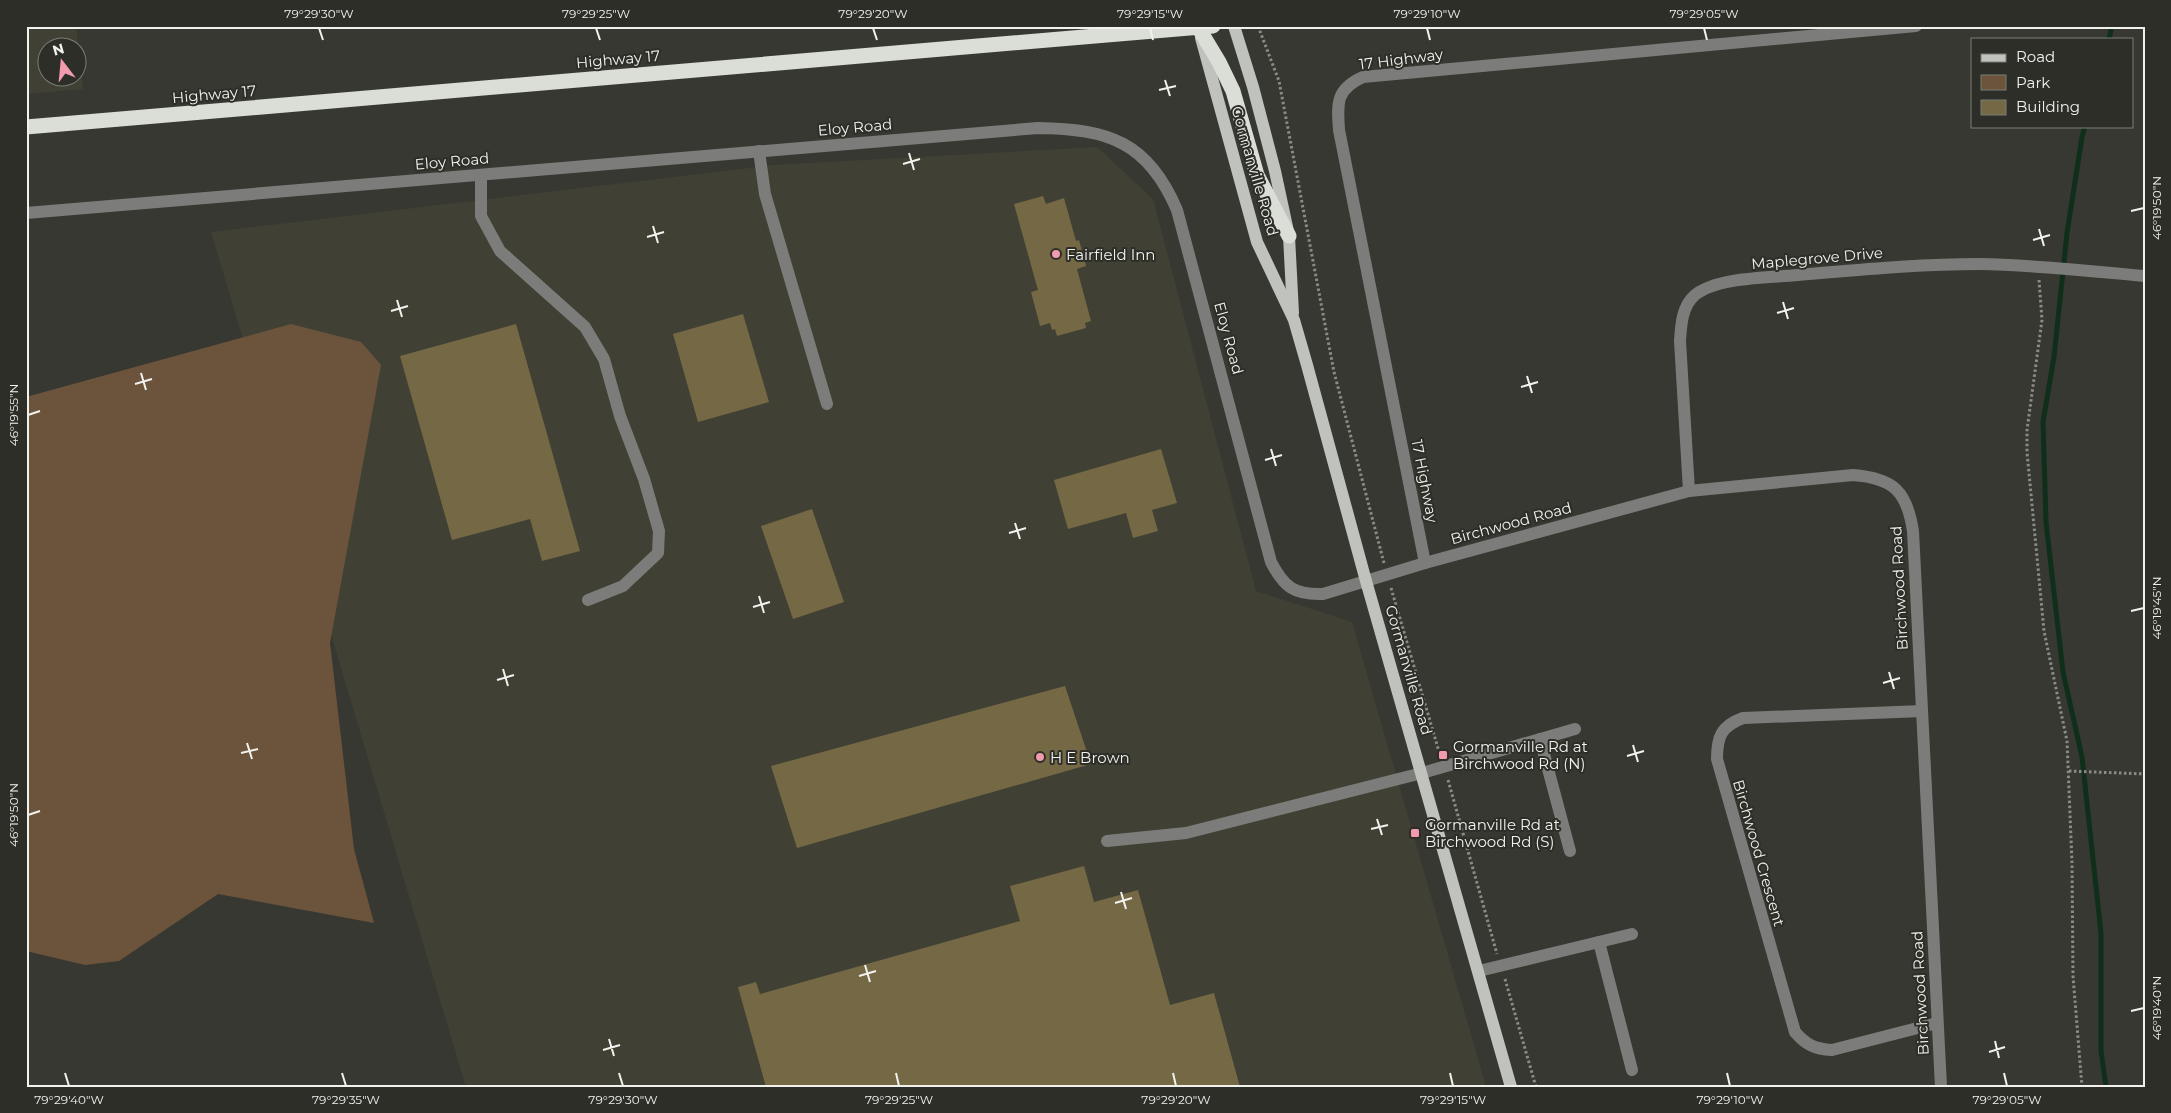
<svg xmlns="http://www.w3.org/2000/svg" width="2171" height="1113" viewBox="0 0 2171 1113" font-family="Montserrat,sans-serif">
  <rect width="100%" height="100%" fill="#383832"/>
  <!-- built -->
  <g fill="#404134" fill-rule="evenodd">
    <path d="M 26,26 L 76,26 L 83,89 L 26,94 ZM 48,48 L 78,48 L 78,78 L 48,78 Z"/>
    <path d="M 1097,147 L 1153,199 L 1256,591 L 1352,622 L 1486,1087 L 466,1087 L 211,232 L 774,165 Z"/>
  </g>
  <!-- green -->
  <path fill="#6b543b" d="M 291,324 L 361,342 L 381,365 L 330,643 L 354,849 L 374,923 L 218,894 L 119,961 L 85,965 L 26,951 L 26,397 Z"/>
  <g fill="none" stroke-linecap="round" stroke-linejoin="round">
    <!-- stream -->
    <g stroke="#102f1b" stroke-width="5">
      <path d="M 2109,39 L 2111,30"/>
      <path d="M 2085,126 L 2082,137 L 2067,233 L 2054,357 L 2043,422 L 2046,522 L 2063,672 L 2082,757 L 2101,933 L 2101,1051 L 2106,1087"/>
    </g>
  </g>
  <!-- building -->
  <g fill="#756845">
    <path d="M 1043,196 L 1046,204 L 1064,198 L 1076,241 L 1079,240 L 1086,266 L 1077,269 L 1091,321 L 1085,323 L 1086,328 L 1057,336 L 1055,329 L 1052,330 L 1050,323 L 1040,326 L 1031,292 L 1038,290 L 1014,204 Z"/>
    <path d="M 743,314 L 769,402 L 698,422 L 673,334 Z"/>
    <path d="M 516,324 L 580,551 L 542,561 L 530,519 L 452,540 L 400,356 Z"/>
    <path d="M 1161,449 L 1177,503 L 1152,510 L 1158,531 L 1133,538 L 1126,513 L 1068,529 L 1054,480 Z"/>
    <path d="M 812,509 L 844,602 L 793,619 L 761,526 Z"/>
    <path d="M 1065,686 L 1091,764 L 797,848 L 771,766 Z"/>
    <path d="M 1084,866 L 1094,902 L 1138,890 L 1170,1005 L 1214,993 L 1240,1087 L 766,1087 L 738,987 L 756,982 L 760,994 L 1020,921 L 1010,886 Z"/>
  </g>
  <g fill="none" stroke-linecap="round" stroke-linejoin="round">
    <!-- path -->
    <g stroke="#8b8c86" stroke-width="3" stroke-dasharray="2.5 2.5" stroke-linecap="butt">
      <path d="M 1258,26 L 1279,81 L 1334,372 L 1384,563"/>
      <path d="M 2039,280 L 2042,320 L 2027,430 L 2027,452 L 2044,631 L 2067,741 L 2072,863 L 2073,976 L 2082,1087"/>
      <path d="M 1391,588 L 1440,755"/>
      <path d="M 2069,771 L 2145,774"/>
      <path d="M 1448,780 L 1497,954"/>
      <path d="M 1505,979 L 1536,1087"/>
    </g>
    <!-- minor -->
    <g stroke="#7c7d7a" stroke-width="12">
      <path d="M 759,151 L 765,194 L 827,404"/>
      <path d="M 481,175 L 481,216 L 500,251 L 585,327 L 604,359 L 620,416 L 644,479 L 659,531 L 658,553 L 623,586 L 588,600"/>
      <path d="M 26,213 L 1038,128 C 1109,129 1148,142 1177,210 L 1271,562 C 1284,587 1294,595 1323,594 L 1425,563 L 1689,491 L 1853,475 C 1893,478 1907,491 1913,531 L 1941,1087"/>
      <path d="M 1689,491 L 1680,341 C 1681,325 1682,306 1695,295 C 1717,277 1769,278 1798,275 C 1858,270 1918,264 1979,264 C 2034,265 2090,271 2145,276"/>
      <path d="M 1425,563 L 1339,130 C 1337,103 1336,89 1363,77 L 1916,26"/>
      <path d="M 1922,711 L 1743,718 C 1721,726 1717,737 1717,759 L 1795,1032 C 1806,1045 1815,1049 1832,1050 L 1937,1023"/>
      <path d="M 1540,739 L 1570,851"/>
      <path d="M 1107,841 L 1186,833 L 1422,773 L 1575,729"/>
      <path d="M 1599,942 L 1632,1070"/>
      <path d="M 1479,971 L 1632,934"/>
    </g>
    <!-- major -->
    <g stroke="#bfc2bd" stroke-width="12">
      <path d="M 1234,26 L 1253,87 L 1275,171 L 1289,236 L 1293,313"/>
      <path d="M 1201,38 L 1257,242 L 1294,320 L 1307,365 L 1366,581 L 1511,1087"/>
    </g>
    <!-- highway -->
    <g stroke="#daded7" stroke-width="15">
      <path d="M 1198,27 L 1219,62 L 1233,91 L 1257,175 L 1289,236"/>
      <path d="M 26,127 L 1213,26"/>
    </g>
  </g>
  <!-- ticks -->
  <path fill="none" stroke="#f1f2ee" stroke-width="2" d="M 319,28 L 323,40M 596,28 L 600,40M 873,28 L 877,40M 1150,28 L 1153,40M 1427,28 L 1430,40M 1704,28 L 1707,40M 1165,80 L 1170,96M 1159,90 L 1176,86M 909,153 L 914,170M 903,164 L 920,159M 2131,211 L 2144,208M 653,226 L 658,243M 2039,229 L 2044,246M 647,237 L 664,232M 2033,240 L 2050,235M 397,300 L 402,317M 1783,302 L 1788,319M 391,311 L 408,306M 1777,313 L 1794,308M 141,373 L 146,390M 1527,376 L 1532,393M 135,384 L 152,379M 1521,387 L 1538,382M 28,415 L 40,411M 1271,449 L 1276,466M 1265,460 L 1282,455M 1015,523 L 1020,539M 1009,533 L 1026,528M 759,596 L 764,613M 753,607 L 770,602M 2131,611 L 2144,608M 503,669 L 508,686M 1889,672 L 1894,689M 497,680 L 514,675M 1883,683 L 1900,678M 247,743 L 252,759M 1633,745 L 1638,762M 241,753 L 258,749M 1627,756 L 1644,751M 28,815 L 40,811M 1377,819 L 1382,835M 1371,829 L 1388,825M 1121,892 L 1126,909M 1115,903 L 1132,898M 865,965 L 870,982M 859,976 L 876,971M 2131,1011 L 2144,1008M 609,1039 L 614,1056M 1995,1041 L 1999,1058M 603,1050 L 620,1045M 1989,1052 L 2005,1047M 65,1073 L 69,1086M 342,1073 L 346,1086M 619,1073 L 623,1086M 896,1073 L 899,1086M 1173,1073 L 1176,1086M 1450,1073 L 1453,1086M 1727,1073 L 1730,1086M 2004,1073 L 2007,1086"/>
  <!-- markers -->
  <g fill="#f29aae" stroke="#2d2e28" stroke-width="2">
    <circle cx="1056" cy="254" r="5"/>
    <rect x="1438" y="750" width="10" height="10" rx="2.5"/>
    <circle cx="1040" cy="757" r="5"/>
    <rect x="1410" y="828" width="10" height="10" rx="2.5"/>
  </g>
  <g text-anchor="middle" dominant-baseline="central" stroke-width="4" stroke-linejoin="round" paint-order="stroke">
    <!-- street labels -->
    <g font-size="15" fill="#f1f2ee" stroke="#2d2e28">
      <text transform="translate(618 59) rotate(-5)">Highway 17</text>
      <text transform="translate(1401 59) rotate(-7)">17 Highway</text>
      <text transform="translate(214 94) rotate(-5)">Highway 17</text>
      <text transform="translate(855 127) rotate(-5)">Eloy Road</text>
      <text transform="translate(452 161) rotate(-5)">Eloy Road</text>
      <text transform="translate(1255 171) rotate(74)">Gormanville Road</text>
      <text transform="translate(1817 258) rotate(-5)">Maplegrove Drive</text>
      <text transform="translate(1229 338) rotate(75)">Eloy Road</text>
      <text transform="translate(1425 481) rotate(79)">17 Highway</text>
      <text transform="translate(1511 523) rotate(-15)">Birchwood Road</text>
      <text transform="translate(1899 588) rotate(-93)">Birchwood Road</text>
      <text transform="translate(1409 670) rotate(74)">Gormanville Road</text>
      <text transform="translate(1759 853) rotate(74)">Birchwood Crescent</text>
      <text transform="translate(1920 993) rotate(-93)">Birchwood Road</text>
    </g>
    <!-- poi labels -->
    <g font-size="15" fill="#f1f2ee" stroke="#2d2e28" text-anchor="start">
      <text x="1066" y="254">Fairfield Inn</text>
      <text x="1453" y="746">Gormanville Rd at<tspan x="1453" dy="17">Birchwood Rd (N)</tspan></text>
      <text x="1050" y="757">H E Brown</text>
      <text x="1425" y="824">Gormanville Rd at<tspan x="1425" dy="17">Birchwood Rd (S)</tspan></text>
    </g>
  </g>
  <!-- border -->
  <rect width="2171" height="1113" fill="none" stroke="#2d2e28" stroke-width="55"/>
  <!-- legend -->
  <rect x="1971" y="38" width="162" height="90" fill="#2d2e28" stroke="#7b7c77"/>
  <rect x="1981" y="54" width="25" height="8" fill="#bfc2bd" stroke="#7b7c77"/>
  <text x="2016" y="62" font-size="15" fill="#f1f2ee">Road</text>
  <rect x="1981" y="75" width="25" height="15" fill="#6b543b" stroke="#7b7c77"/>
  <text x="2016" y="88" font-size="15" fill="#f1f2ee">Park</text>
  <rect x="1981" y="100" width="25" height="15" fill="#756845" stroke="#7b7c77"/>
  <text x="2016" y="112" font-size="15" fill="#f1f2ee">Building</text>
  <!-- north arrow -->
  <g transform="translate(62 62) rotate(344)"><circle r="24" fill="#2d2e28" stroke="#7b7c77"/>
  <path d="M0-4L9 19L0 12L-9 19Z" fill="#f29aae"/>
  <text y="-8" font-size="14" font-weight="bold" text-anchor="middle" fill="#f1f2ee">N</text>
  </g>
  <rect x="28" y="28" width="2116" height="1058" fill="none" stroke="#f1f2ee" stroke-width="2"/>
  <g font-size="12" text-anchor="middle" fill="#f1f2ee">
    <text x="319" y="18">79°29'30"W</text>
    <text x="596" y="18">79°29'25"W</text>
    <text x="873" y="18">79°29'20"W</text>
    <text x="1150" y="18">79°29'15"W</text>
    <text x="1427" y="18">79°29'10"W</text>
    <text x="1704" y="18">79°29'05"W</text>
    <text transform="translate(2157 208) rotate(-90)" y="4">46°19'50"N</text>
    <text transform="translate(14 415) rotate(-90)" y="4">46°19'55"N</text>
    <text transform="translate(2157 608) rotate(-90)" y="4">46°19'45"N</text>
    <text transform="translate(14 815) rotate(-90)" y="4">46°19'50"N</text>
    <text transform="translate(2157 1008) rotate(-90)" y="4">46°19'40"N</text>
    <text x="69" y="1104">79°29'40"W</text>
    <text x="346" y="1104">79°29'35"W</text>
    <text x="623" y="1104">79°29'30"W</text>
    <text x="899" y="1104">79°29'25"W</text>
    <text x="1176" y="1104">79°29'20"W</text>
    <text x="1453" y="1104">79°29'15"W</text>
    <text x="1730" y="1104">79°29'10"W</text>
    <text x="2007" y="1104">79°29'05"W</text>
  </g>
</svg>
